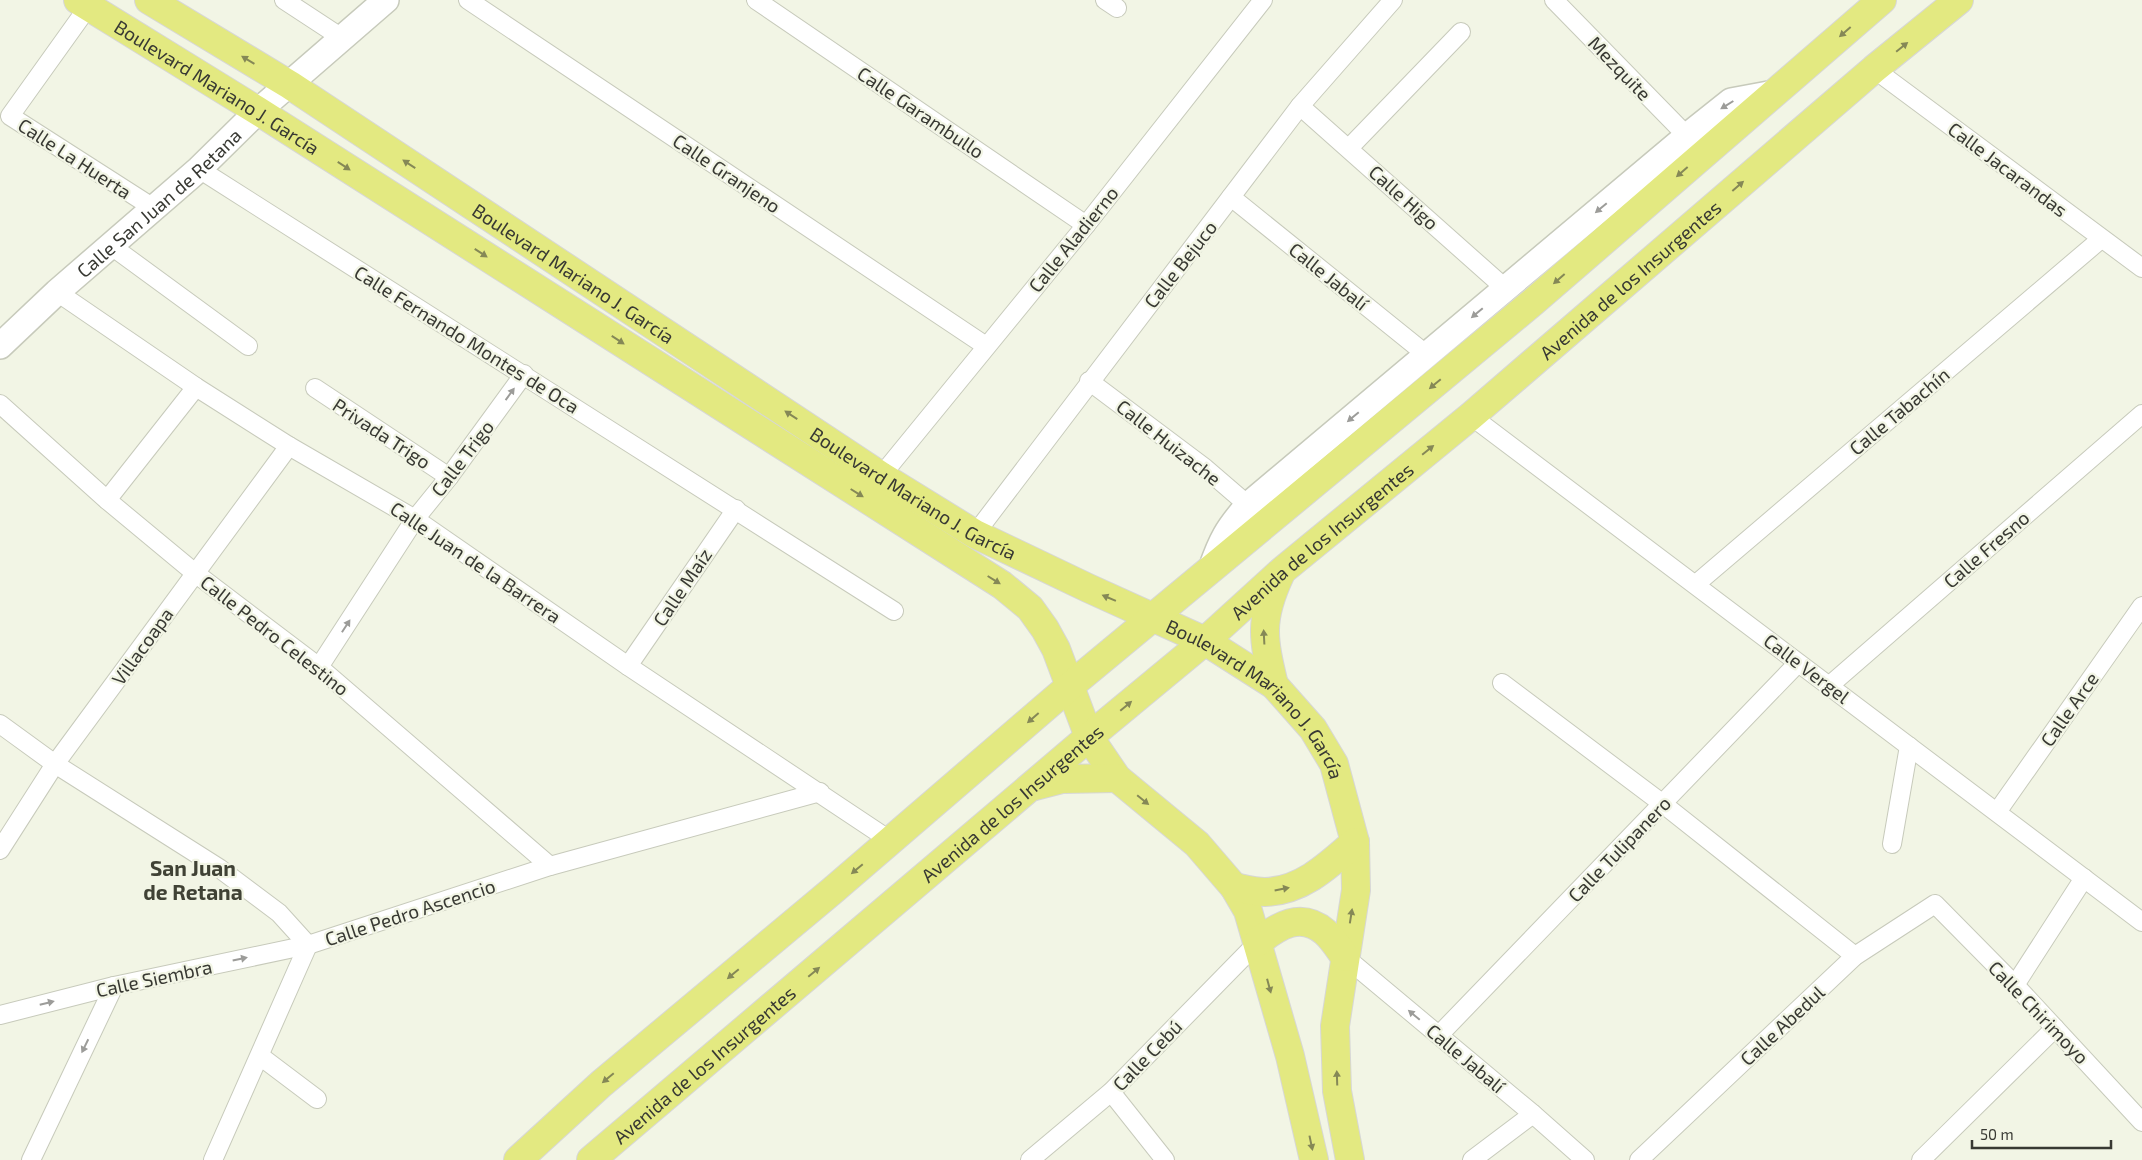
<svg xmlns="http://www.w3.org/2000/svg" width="2142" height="1160" viewBox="0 0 2142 1160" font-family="'Exo 2',sans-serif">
  <rect width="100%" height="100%" fill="#f2f5e5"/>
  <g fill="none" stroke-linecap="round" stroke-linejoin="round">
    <defs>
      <g id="street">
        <path d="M 284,0 L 342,38"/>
        <path d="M 468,0 L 986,346"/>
        <path d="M 756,0 L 1086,225"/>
        <path d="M 1105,0 L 1117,8"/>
        <path d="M 1554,0 L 1687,136"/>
        <path d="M 88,7 L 10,116 L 152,207"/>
        <path d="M 1874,69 L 2142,268"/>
        <path d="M 1300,106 L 1506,289"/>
        <path d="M 1349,148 L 1461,32"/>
        <path d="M 199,169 L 894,611"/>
        <path d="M 1231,197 L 1427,355"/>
        <path d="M 110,245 L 248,346"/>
        <path d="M 57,292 L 196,387 L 289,446 L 415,519 L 628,666 L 891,841"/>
        <path d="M 1089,381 L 1205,468 L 1248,505"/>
        <path d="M 315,388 L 449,477"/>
        <path d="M 0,404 L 107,500 L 195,573 L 319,667 L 550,866"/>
        <path d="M 1471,416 L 2142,922"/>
        <path d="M 881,476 L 1086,225 L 1263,0"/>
        <path d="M 107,500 L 196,387"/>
        <path d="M 975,534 L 1300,106 L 1393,0"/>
        <path d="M 1696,584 L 2101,239"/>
        <path d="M 628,666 L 736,509"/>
        <path d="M 319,667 L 415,519 L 449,477 L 524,374"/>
        <path d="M 1502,683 L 1663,804 L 1855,956"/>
        <path d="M 1830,685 L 2142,414"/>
        <path d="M 0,724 L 55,764 L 219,868 L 279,913 L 308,945"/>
        <path d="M 1997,812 L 2142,606"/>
        <path d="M 1892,844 L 1909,746"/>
        <path d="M 0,850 L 55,764 L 289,446"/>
        <path d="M 1345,957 L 1533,1114 L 1585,1160"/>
        <path d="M 2015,985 L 2084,878"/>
        <path d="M 0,1015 L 114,986 L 308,945 L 550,866 L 820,792"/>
        <path d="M 1439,1035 L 1798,663"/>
        <path d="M 260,1056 L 317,1099"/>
        <path d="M 1111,1092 L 1165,1160"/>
        <path d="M 31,1160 L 114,986"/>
        <path d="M 213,1160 L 308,945"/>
        <path d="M 1030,1160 L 1111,1092 L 1258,942"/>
        <path d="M 1472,1160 L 1533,1114"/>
        <path d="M 1639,1160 L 1855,956 L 1935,904 L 2015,985 L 2142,1122"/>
        <path d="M 1921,1160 L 2055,1028"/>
      </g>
      <g id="secondary">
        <path id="s1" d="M 0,346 L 57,292 L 199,169 L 258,111 L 386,0"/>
        <path d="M 1211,569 C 1221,540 1227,529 1248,505 L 1687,136 L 1731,101 L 1774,93"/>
      </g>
      <g id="primary">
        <path id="s2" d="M 78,0 L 258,111 L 1002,585 L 1030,608 L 1045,629 L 1056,649 L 1089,737 L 1117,778 L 1197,844 L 1234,887 L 1248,911 L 1290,1056 L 1314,1160"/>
        <path id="s3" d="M 149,0 L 290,85 L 881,476 L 975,534 L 1088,588 L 1205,641 L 1274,685 L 1313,729 L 1334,764 L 1355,842 L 1356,890 L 1335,1026 L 1337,1091 L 1350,1160"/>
        <path d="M 1274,685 C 1263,639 1259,620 1280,575"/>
        <path d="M 1035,786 L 1062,779 L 1117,778"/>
        <path d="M 1234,887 C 1244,889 1255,892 1265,892 C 1302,891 1329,865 1355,842"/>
        <path d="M 1258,942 C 1278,926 1301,911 1325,932 C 1333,939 1339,949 1345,957"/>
        <path d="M 518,1160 L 601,1084 L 832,891 L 1070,686 L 1533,302 L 1882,0"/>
        <path id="s4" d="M 591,1160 L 1089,737 L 1205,641 L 1283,570 L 1471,416 L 1874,69 L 1959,0"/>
      </g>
    </defs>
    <!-- street casing -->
    <use href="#street" stroke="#c7cabb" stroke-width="20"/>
    <!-- secondary casing -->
    <use href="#secondary" stroke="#c7cabb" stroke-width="28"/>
    <!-- primary casing -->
    <use href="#primary" stroke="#d7d7d6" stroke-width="30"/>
    <!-- street -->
    <use href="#street" stroke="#fff" stroke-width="18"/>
    <!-- secondary -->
    <use href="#secondary" stroke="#fff" stroke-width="25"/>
    <!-- primary -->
    <use href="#primary" stroke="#e3e981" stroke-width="28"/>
  </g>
  <!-- one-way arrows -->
  <defs><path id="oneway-solid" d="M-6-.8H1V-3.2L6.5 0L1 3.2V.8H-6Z" transform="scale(1.25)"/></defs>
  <g fill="#858856">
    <use href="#oneway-solid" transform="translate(1845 32) rotate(139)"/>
    <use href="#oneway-solid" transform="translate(1902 47) rotate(-39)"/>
    <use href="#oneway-solid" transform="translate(248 60) rotate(-149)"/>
    <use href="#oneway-solid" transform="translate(409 164) rotate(-147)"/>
    <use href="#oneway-solid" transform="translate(344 166) rotate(33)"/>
    <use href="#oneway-solid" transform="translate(1682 172) rotate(139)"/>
    <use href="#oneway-solid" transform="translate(1738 186) rotate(-41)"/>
    <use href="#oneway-solid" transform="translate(481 253) rotate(33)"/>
    <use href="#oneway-solid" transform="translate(1559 279) rotate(139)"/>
    <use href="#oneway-solid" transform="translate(618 340) rotate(33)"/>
    <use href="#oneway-solid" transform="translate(1435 384) rotate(140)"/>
    <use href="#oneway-solid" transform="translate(791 415) rotate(-147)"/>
    <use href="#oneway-solid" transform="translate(1428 450) rotate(-39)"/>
    <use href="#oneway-solid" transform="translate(857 493) rotate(32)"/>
    <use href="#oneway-solid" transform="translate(994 580) rotate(32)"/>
    <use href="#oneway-solid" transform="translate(1109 598) rotate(-157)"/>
    <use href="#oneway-solid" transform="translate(1264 637) rotate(-93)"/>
    <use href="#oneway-solid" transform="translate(1126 706) rotate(-40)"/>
    <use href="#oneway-solid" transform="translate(1033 718) rotate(139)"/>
    <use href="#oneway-solid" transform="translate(1143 800) rotate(39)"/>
    <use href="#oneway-solid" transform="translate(857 869) rotate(140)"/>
    <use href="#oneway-solid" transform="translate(1282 889) rotate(-11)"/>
    <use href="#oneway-solid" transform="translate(1351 916) rotate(-81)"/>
    <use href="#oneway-solid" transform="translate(814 972) rotate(-40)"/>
    <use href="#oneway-solid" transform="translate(733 974) rotate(140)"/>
    <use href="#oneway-solid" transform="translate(1269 986) rotate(75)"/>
    <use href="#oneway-solid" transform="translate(608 1078) rotate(140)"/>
    <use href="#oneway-solid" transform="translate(1337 1078) rotate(-92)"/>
    <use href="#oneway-solid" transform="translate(1311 1143) rotate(78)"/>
  </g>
  <g fill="#9c9c99">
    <use href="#oneway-solid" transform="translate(1727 105) rotate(148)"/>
    <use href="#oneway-solid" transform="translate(1601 208) rotate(140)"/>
    <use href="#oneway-solid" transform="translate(1477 313) rotate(140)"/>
    <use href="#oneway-solid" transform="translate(510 394) rotate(-54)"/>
    <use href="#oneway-solid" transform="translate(1353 417) rotate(140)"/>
    <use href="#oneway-solid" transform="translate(346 626) rotate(-57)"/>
    <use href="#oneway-solid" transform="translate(240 959) rotate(-12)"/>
    <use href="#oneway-solid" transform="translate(47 1003) rotate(-14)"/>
    <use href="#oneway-solid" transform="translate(1414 1015) rotate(-140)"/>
    <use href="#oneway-solid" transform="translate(85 1046) rotate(116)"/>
  </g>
  <g text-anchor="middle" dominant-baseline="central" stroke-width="4.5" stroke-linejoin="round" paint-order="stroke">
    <!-- street labels -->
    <g font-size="19" fill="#383933" stroke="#f2f5e5">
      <text transform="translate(1620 68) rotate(46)">Mezquite</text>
      <text stroke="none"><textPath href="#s2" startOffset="164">Boulevard Mariano J. García</textPath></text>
      <text transform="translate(921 112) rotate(34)">Calle Garambullo</text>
      <text transform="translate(75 158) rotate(33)">Calle La Huerta</text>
      <text transform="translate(2008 169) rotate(37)">Calle Jacarandas</text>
      <text transform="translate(727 173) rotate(34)">Calle Granjeno</text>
      <text transform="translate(1404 197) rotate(42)">Calle Higo</text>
      <text stroke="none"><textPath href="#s1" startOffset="214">Calle San Juan de Retana</textPath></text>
      <text transform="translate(1073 239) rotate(-51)">Calle Aladierno</text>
      <text transform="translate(1180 264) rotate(-52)">Calle Bejuco</text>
      <text stroke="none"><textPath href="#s3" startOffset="505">Boulevard Mariano J. García</textPath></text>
      <text transform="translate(1329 276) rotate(39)">Calle Jabalí</text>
      <text stroke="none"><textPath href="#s4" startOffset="1362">Avenida de los Insurgentes</textPath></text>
      <text transform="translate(467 339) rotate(32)">Calle Fernando Montes de Oca</text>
      <text transform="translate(1899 411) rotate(-40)">Calle Tabachín</text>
      <text transform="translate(382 433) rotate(33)">Privada Trigo</text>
      <text transform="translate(1169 442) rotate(38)">Calle Huizache</text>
      <text transform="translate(462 458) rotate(-53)">Calle Trigo</text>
      <text stroke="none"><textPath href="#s3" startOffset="910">Boulevard Mariano J. García</textPath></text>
      <text stroke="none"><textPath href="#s4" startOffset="958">Avenida de los Insurgentes</textPath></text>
      <text transform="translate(1986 549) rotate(-41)">Calle Fresno</text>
      <text transform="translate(476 562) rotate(34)">Calle Juan de la Barrera</text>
      <text transform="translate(682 587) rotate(-56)">Calle Maíz</text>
      <text transform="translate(275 635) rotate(38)">Calle Pedro Celestino</text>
      <text transform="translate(142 646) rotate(-54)">Villacoapa</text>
      <text transform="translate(1807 668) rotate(37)">Calle Vergel</text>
      <text stroke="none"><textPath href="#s3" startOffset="1315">Boulevard Mariano J. García</textPath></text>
      <text transform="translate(2069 709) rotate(-55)">Calle Arce</text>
      <text stroke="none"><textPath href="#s4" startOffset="552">Avenida de los Insurgentes</textPath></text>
      <text transform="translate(1619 849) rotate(-46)">Calle Tulipanero</text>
      <text transform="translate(410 912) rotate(-18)">Calle Pedro Ascencio</text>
      <text transform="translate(154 978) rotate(-12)">Calle Siembra</text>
      <text transform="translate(2039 1012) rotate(46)">Calle Chirimoyo</text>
      <text transform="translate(1782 1025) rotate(-43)">Calle Abedul</text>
      <text transform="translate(1147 1055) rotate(-46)">Calle Cebú</text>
      <text transform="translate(1466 1058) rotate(40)">Calle Jabalí</text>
      <text stroke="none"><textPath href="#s4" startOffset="148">Avenida de los Insurgentes</textPath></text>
    </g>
    <!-- quarter labels -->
    <g font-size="21" font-weight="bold" fill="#404235" stroke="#f2f5e5">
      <text x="193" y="867">San Juan<tspan x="193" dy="24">de Retana</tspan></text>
    </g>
  </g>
  <!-- scale -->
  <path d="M1972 1140v8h139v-8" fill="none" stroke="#383933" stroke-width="2.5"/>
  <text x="1980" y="1140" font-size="15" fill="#383933" stroke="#f2f5e5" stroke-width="4" paint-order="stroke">50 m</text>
</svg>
